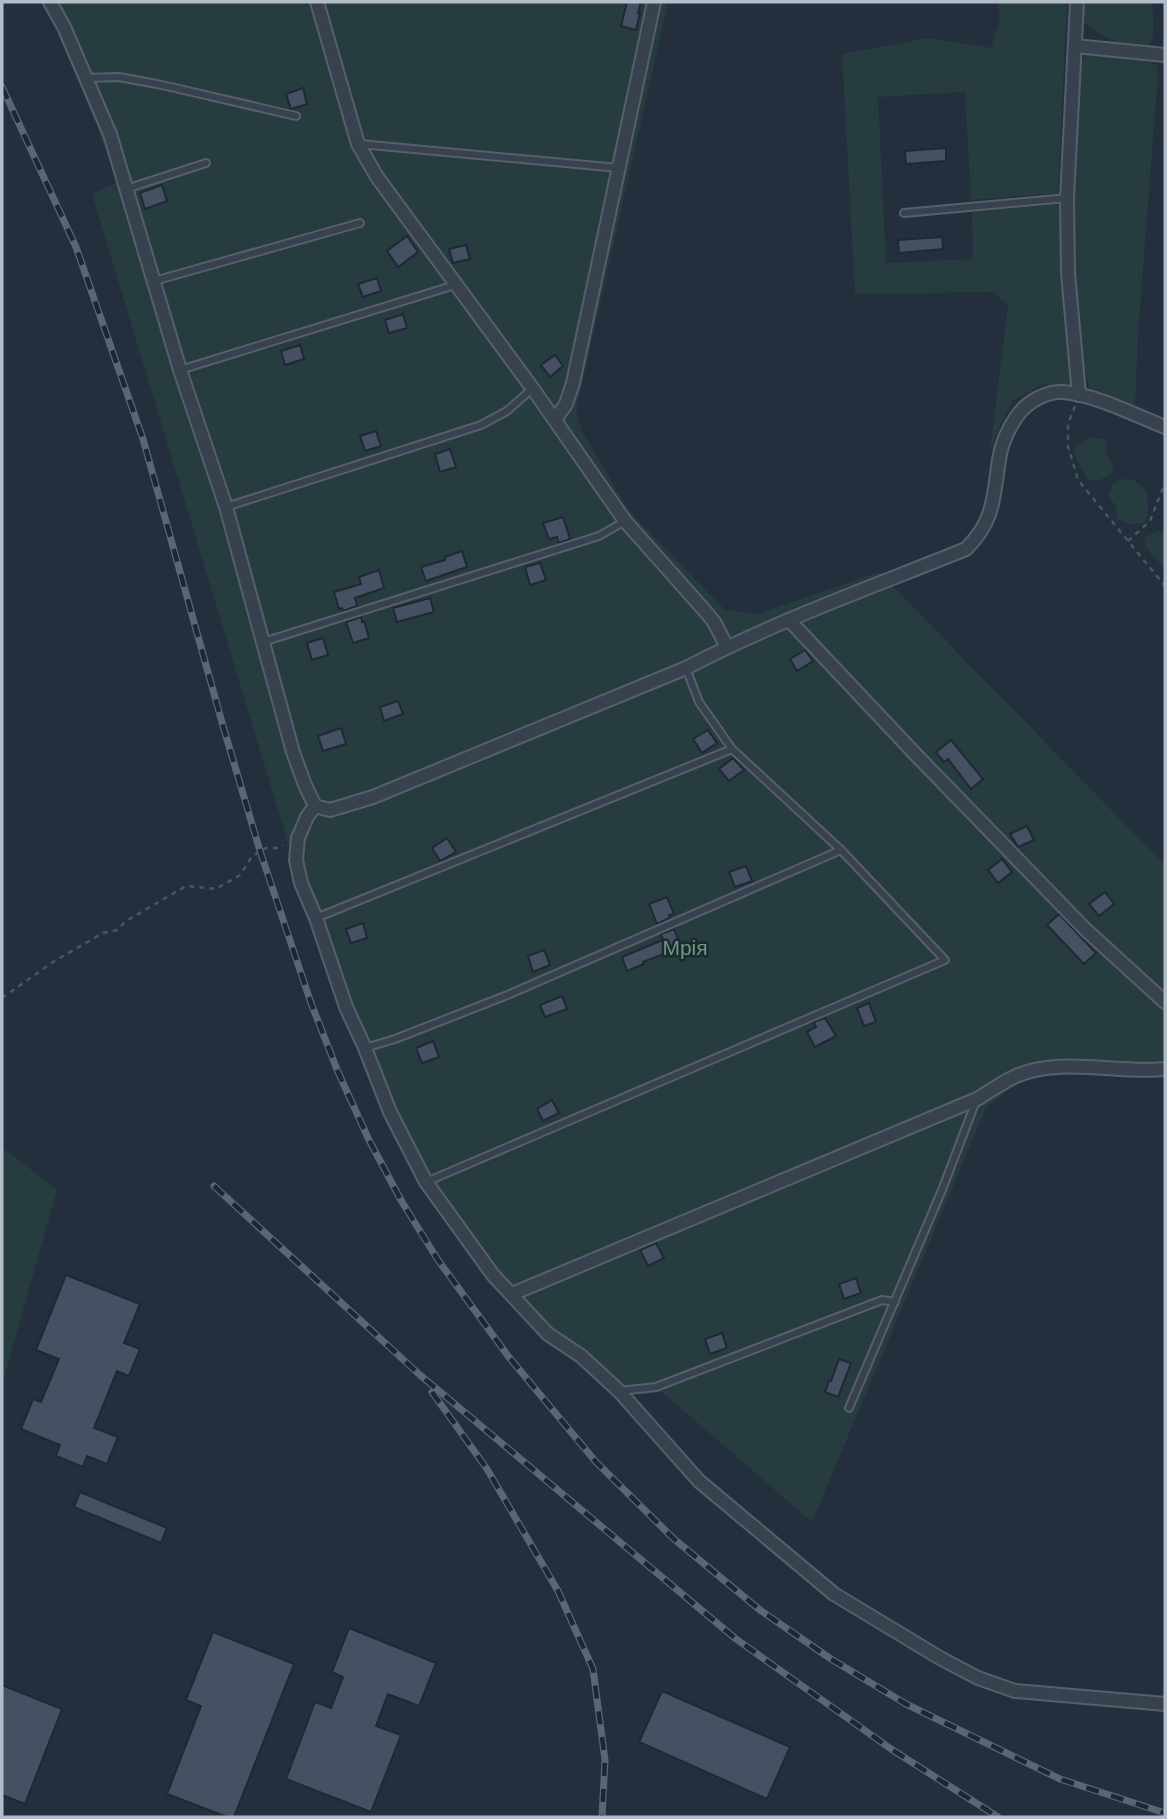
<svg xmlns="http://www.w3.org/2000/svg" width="1167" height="1819" viewBox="0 0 1167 1819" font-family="Helvetica,sans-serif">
  <rect width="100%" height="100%" fill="#242f3e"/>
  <!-- green -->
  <g fill="#263c3f">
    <path d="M 42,2 L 668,2 L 576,411 L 582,432 L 630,512 L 725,610 L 757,614 L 879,572 L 1165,865 L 1165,1075 L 1131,1076 L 1081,1074 L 1046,1076 L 1016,1084 L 986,1108 L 812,1522 L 662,1392 L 616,1396 L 585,1369 L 544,1339 L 488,1279 L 421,1184 L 386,1113 L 341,1008 L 292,856 L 92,194 L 118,182 L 60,32 Z"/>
    <path d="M 996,2 L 1067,2 L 1058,193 L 971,200 L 965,92 L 878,97 L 886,263 L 973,259 L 972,212 L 1059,204 L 1062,272 L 1072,381 L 1068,386 L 1053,387 L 1044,384 L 1013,400 L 1001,424 L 990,450 L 1008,305 L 993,292 L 855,294 L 842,54 L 928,38 L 992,48 L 994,36 L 999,23 L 1000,13 Z"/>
    <path d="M 1081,2 L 1152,2 C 1152,15 1158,38 1147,47 L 1117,44 L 1111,39 L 1098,33 L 1081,20 Z"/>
    <path d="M 1089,53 C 1112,54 1139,51 1157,66 L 1158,74 L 1138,334 L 1135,406 L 1089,387 L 1081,357 L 1073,270 L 1072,201 L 1080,62 Z"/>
    <path d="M 1090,437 L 1102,439 L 1108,443 L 1105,452 L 1114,467 C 1109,478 1099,483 1087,479 L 1074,454 L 1076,446 Z"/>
    <path d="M 1122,479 L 1134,480 L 1147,491 L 1148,512 L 1146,521 C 1135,526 1128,524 1117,519 L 1116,507 L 1109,496 L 1113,484 Z"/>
    <path d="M 1156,531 L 1165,532 L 1165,569 L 1145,546 L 1145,538 Z"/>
    <path d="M 2,1147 L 57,1190 L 2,1385 Z"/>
  </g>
  <!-- building -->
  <g fill="#455162" stroke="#1f2835" stroke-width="2">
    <path d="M 627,2 L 641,2 L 638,13 L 640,13 L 636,30 L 621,26 Z"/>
    <path d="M 303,88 L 307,104 L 291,109 L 286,94 Z"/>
    <path d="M 946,148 L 946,161 L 906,164 L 905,151 Z"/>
    <path d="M 162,185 L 167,201 L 145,209 L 140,193 Z"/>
    <path d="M 407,236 L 418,252 L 398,267 L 387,251 Z"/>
    <path d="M 942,237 L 943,249 L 899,253 L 898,240 Z"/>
    <path d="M 466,245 L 470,259 L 453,263 L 449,249 Z"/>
    <path d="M 377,278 L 381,291 L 363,297 L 358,284 Z"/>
    <path d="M 403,314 L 407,328 L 389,333 L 385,320 Z"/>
    <path d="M 300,345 L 304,359 L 285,365 L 281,351 Z"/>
    <path d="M 555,355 L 563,366 L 550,377 L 541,365 Z"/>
    <path d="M 376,431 L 381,446 L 365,451 L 360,436 Z"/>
    <path d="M 450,449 L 456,467 L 440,472 L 435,454 Z"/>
    <path d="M 563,517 L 570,539 L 559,543 L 557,537 L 549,539 L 543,523 Z"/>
    <path d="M 462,551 L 467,567 L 426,581 L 421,567 L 445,560 L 445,557 Z"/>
    <path d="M 540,563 L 546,580 L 530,585 L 525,567 Z"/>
    <path d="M 379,570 L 384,588 L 355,598 L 357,606 L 343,611 L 342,608 L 339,609 L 334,592 L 361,584 L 359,577 Z"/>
    <path d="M 430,598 L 434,612 L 397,622 L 393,608 Z"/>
    <path d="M 361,617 L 362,622 L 364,621 L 369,638 L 353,643 L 346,622 Z"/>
    <path d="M 323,638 L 328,655 L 312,660 L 307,643 Z"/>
    <path d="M 805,650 L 813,661 L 797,671 L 790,659 Z"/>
    <path d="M 398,701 L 403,714 L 384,721 L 380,707 Z"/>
    <path d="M 341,728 L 346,744 L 323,751 L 318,736 Z"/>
    <path d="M 708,730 L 717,743 L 702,753 L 693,739 Z"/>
    <path d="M 951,740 L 983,779 L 971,789 L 948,759 L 944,762 L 936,752 Z"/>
    <path d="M 733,758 L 744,770 L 729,781 L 719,769 Z"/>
    <path d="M 1027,826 L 1034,840 L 1018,847 L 1010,834 Z"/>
    <path d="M 447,838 L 456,852 L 440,861 L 432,848 Z"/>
    <path d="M 1002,859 L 1012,872 L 998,883 L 988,870 Z"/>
    <path d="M 746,866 L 752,881 L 735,887 L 729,872 Z"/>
    <path d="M 1105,892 L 1114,904 L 1099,916 L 1089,904 Z"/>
    <path d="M 667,897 L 674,914 L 669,915 L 670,918 L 657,924 L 649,904 Z"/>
    <path d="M 1059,914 L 1096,953 L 1084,964 L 1047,925 Z"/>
    <path d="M 363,923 L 367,938 L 351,943 L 346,929 Z"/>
    <path d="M 674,929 L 681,947 L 643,962 L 644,964 L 627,971 L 622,957 L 663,940 L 661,934 Z"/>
    <path d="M 544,950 L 550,965 L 533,972 L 528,956 Z"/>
    <path d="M 562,996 L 567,1009 L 545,1017 L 540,1005 Z"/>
    <path d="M 869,1003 L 876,1022 L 864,1026 L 857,1008 Z"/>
    <path d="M 825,1018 L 836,1036 L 815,1047 L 807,1032 L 816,1027 L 814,1022 Z"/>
    <path d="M 433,1041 L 439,1057 L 422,1063 L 416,1048 Z"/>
    <path d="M 552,1100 L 559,1113 L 543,1121 L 537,1109 Z"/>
    <path d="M 656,1243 L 664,1258 L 648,1266 L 640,1250 Z"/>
    <path d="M 66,1275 L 140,1304 L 124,1343 L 140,1349 L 129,1376 L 117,1371 L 94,1428 L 118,1437 L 107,1464 L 87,1456 L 83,1467 L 56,1456 L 60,1445 L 21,1429 L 33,1399 L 41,1402 L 59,1359 L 36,1350 Z"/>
    <path d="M 856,1278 L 861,1293 L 844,1299 L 839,1284 Z"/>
    <path d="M 722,1333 L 727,1348 L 710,1354 L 705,1339 Z"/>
    <path d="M 839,1359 L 851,1363 L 838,1397 L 825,1392 L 829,1381 L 831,1381 Z"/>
    <path d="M 80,1492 L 167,1528 L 161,1543 L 74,1507 Z"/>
    <path d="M 349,1628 L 436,1663 L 419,1706 L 388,1694 L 376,1726 L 401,1735 L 371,1812 L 286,1779 L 315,1702 L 331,1708 L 343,1677 L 332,1672 Z"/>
    <path d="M 213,1632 L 294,1664 L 234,1817 L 227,1817 L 167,1794 L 201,1706 L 186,1700 Z"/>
    <path d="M 2,1685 L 62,1709 L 25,1804 L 2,1795 Z"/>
    <path d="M 662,1691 L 790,1747 L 767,1799 L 639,1742 Z"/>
  </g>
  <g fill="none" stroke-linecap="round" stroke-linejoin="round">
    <defs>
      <g id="lane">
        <path d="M 86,78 L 119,77 L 162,85 L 296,116"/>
        <path d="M 360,144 L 619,168"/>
        <path d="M 126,189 L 206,163"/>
        <path d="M 904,213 L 1067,198"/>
        <path d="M 154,281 L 360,223"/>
        <path d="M 180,370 L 455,285"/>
        <path d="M 226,507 L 481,425 L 507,411 L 532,389"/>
        <path d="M 263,642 L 599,536 L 625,521"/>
        <path d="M 316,918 L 732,749"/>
        <path d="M 365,1048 L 395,1039 L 505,996 L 841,850"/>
        <path d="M 426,1182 L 945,960 L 841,850 L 732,749 L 699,702 L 686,668"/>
        <path d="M 619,1391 L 656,1387 L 882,1300 L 895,1302"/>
        <path d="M 849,1408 L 942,1190 L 976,1101"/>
      </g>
      <g id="street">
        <path d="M 50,2 L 64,27 L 110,134 L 180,370 L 226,507 L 293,752 L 305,785 L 315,806 L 330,810 L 373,797 L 686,668 C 776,621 872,587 966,549 C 995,520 993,498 999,460 C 1001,444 1008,429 1017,416 C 1027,402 1046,391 1063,392 C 1094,394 1137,416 1165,427"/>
        <path d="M 317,2 L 358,144 L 377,177 L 533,389 L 625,521 L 705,611 L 714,622 L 727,647"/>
        <path d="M 1077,2 L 1067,198 L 1068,273 L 1079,395"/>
        <path d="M 1075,46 L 1165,55"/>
        <path d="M 555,420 L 566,404 L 573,383 L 654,2"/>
        <path d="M 789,620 L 919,758 L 1086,930 L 1165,1002"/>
        <path d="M 315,806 L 307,817 L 298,838 L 296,860 L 301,883 L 316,918 L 346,1007 L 365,1048 L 390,1112 L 426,1182 L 493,1275 L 548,1334 L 581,1356 L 619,1391 L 699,1481 L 834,1594 L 940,1658 L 978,1678 L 1015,1691 L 1165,1704"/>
        <path d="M 512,1294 L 977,1099 C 989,1092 1001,1083 1014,1077 C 1058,1056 1118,1074 1165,1069"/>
      </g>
    </defs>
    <!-- lane casing -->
    <use href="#lane" stroke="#565f6c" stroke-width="10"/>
    <!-- street casing -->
    <use href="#street" stroke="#565f6c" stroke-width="16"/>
    <!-- path -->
    <g stroke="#44595c" stroke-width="2.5" stroke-dasharray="5 5" stroke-linecap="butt">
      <path d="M 1075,406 L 1068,424 L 1068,446 L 1078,480 L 1165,586"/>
      <path d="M 1128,541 L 1150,521 L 1165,483"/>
      <path d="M 2,998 L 56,960 L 103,933 L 117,930 L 126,921 L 186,886 L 216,889 L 240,875 L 251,858 L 260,851 L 266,848 L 278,848 L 283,845"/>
    </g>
    <!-- lane -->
    <use href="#lane" stroke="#38414e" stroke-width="6"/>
    <!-- street -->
    <use href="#street" stroke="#38414e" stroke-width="12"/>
    <defs>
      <g id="rail">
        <path d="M 2,87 L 76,247 L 143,439 L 223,726 L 260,851 L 311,1003 L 338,1072 L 369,1140 L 402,1202 L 438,1260 L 508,1356 L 596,1462 L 674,1539 L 760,1610 L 831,1659 L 906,1704 L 1060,1779 L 1165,1813"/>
        <path d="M 214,1186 L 420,1375 L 736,1639 L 891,1749 L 998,1817"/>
        <path d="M 432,1392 L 487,1469 L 558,1591 L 593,1669 L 605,1760 L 602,1817"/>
      </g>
    </defs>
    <!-- rail casing -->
    <use href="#rail" stroke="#5a6575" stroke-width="7"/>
    <!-- rail -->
    <use href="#rail" stroke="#1d2633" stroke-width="4.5" stroke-dasharray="13" stroke-linecap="butt"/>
  </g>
  <g text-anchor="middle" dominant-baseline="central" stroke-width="5" stroke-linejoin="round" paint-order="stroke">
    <!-- park labels -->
    <g font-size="21" fill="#6b9a76" stroke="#1d2633">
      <text x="685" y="947">Мрія</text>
    </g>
  </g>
  <!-- border -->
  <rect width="1167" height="1819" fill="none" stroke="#b4bcc9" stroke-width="7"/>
</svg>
